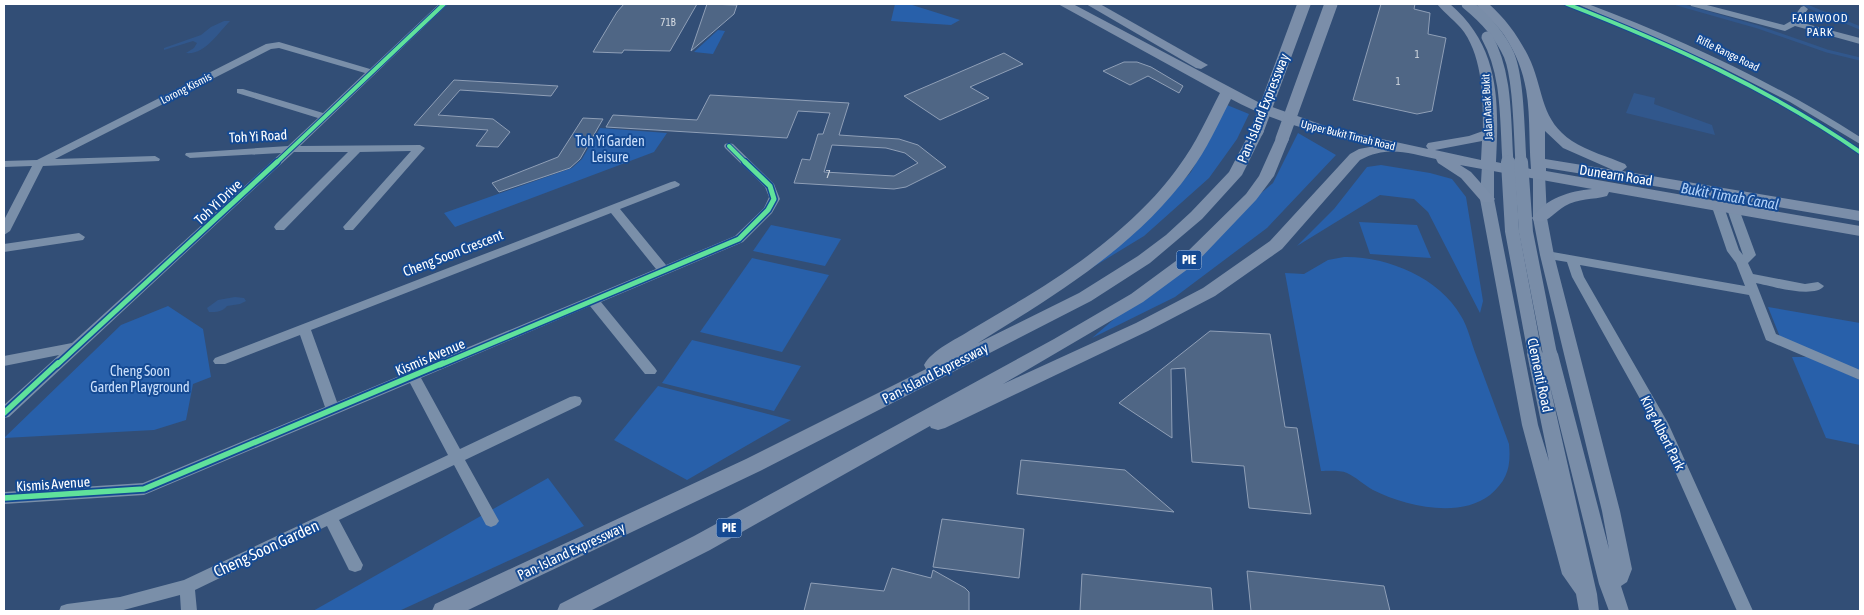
<svg xmlns="http://www.w3.org/2000/svg" width="1864" height="615" viewBox="0 0 1864 615" font-family="'Asap Condensed',sans-serif">
  <rect width="100%" height="100%" fill="#324e76"/>
  <!-- green -->
  <g fill="#2860aa">
    <path d="M 895,4 L 909,4 L 960,20 L 951,25 L 891,21 Z"/>
    <path d="M 718,30 L 725,31 L 713,54 L 694,52 Z"/>
    <path d="M 1227,105 L 1249,114 L 1237,139 L 1209,178 L 1144,236 L 1075,278 L 1134,233 L 1191,172 Z"/>
    <path d="M 600,128 L 667,133 L 654,152 L 455,227 L 444,213 L 572,168 L 582,159 Z"/>
    <path d="M 1298,133 L 1336,155 L 1267,228 L 1175,297 L 1092,338 L 1273,183 Z"/>
    <path d="M 1381,165 L 1430,173 L 1452,179 L 1466,197 L 1483,301 L 1480,313 L 1428,212 L 1414,199 L 1380,195 L 1297,246 L 1334,209 L 1367,167 Z"/>
    <path d="M 1359,222 L 1417,225 L 1431,258 L 1370,254 Z"/>
    <path d="M 771,225 L 841,239 L 825,266 L 753,251 Z"/>
    <path d="M 1344,257 C 1386,256 1439,277 1461,316 C 1468,327 1471,342 1476,355 C 1487,385 1498,414 1509,444 C 1511,466 1508,480 1490,495 C 1459,519 1405,506 1373,490 C 1364,485 1356,477 1347,473 C 1340,470 1328,471 1321,471 L 1285,273 L 1304,274 L 1328,260 Z"/>
    <path d="M 752,258 L 829,275 L 782,352 L 700,332 Z"/>
    <path d="M 168,306 L 203,329 L 211,377 L 193,384 L 186,420 L 154,430 L 4,438 L 121,325 Z"/>
    <path d="M 1768,307 L 1860,323 L 1860,372 L 1780,337 Z"/>
    <path d="M 692,340 L 801,366 L 774,411 L 662,383 Z"/>
    <path d="M 1792,357 L 1810,357 L 1860,380 L 1860,445 L 1826,438 Z"/>
    <path d="M 658,386 L 791,420 L 687,480 L 614,440 Z"/>
    <path d="M 548,478 L 584,526 L 399,611 L 313,611 Z"/>
  </g>
  <!-- water -->
  <g fill="#31578c">
    <path d="M 224,21 L 230,21 C 218,33 205,55 186,53 L 194,48 L 197,43 L 193,41 L 164,50 L 164,48 L 201,35 L 211,27 Z"/>
    <path d="M 1634,93 L 1655,98 L 1654,104 L 1712,125 L 1715,135 L 1626,113 Z"/>
    <path d="M 235,297 L 244,298 L 246,301 L 240,304 L 227,306 C 222,312 217,312 209,312 L 207,308 L 218,300 Z"/>
  </g>
  <g fill="none" stroke-linecap="round" stroke-linejoin="round">
    <!-- stream -->
    <g stroke="#31578c" stroke-width="3">
      <path d="M 1677,4 L 1758,27 L 1827,51 L 1860,59"/>
      <path d="M 1802,4 L 1860,28"/>
    </g>
  </g>
  <!-- building -->
  <g fill="#4f6685" stroke="#8f9fb7" fill-rule="evenodd">
    <path d="M 624,4 L 697,4 L 670,51 L 624,50 L 622,53 L 593,52 L 617,12 Z"/>
    <path d="M 707,4 L 737,5 L 734,14 L 691,51 Z"/>
    <path d="M 1381,4 L 1415,4 L 1414,9 L 1430,13 L 1428,34 L 1446,38 L 1432,111 L 1417,114 L 1353,100 Z"/>
    <path d="M 1004,53 L 1023,64 L 970,87 L 989,98 L 940,120 L 904,96 Z"/>
    <path d="M 1124,62 L 1137,62 L 1151,67 L 1183,86 L 1179,93 L 1148,76 L 1130,85 L 1103,71 Z"/>
    <path d="M 454,80 L 558,86 L 551,96 L 460,90 L 438,115 L 493,119 L 510,132 L 498,147 L 476,146 L 488,130 L 414,125 Z"/>
    <path d="M 710,95 L 849,103 L 839,135 L 899,139 L 918,145 L 946,167 L 906,187 L 894,189 L 794,183 L 802,159 L 810,160 L 818,134 L 823,134 L 830,113 L 798,111 L 787,138 L 606,127 L 613,115 L 697,120 ZM 832,145 L 886,148 L 905,153 L 918,163 L 894,176 L 824,172 Z"/>
    <path d="M 583,118 L 603,119 L 580,159 L 570,168 L 499,192 L 492,183 L 558,157 Z"/>
    <path d="M 1210,331 L 1270,334 L 1285,427 L 1297,428 L 1311,514 L 1249,508 L 1244,466 L 1192,462 L 1185,368 L 1171,369 L 1172,438 L 1119,403 Z"/>
    <path d="M 1021,460 L 1125,470 L 1174,512 L 1017,494 Z"/>
    <path d="M 942,519 L 1024,529 L 1019,578 L 933,567 Z"/>
    <path d="M 892,568 L 931,578 L 933,570 L 965,588 L 969,592 L 969,611 L 804,611 L 811,583 L 884,591 Z"/>
    <path d="M 1247,571 L 1384,586 L 1390,611 L 1251,611 Z"/>
    <path d="M 1082,574 L 1211,588 L 1213,611 L 1080,611 Z"/>
  </g>
  <g fill="none" stroke-linecap="round" stroke-linejoin="round">
    <!-- minor -->
    <g fill="#7a8fa9" fill-rule="evenodd">
      <path d="M 439,4 L 448,4 L 300,146 L 420,145 L 425,148 L 353,230 L 345,230 L 343,227 L 411,151 L 360,152 L 284,230 L 276,230 L 274,227 L 276,224 L 348,152 L 294,152 L 9,417 L 4,418 L 4,405 L 59,355 L 4,366 L 4,356 L 72,343 L 281,153 L 190,158 L 185,155 L 186,153 L 288,146 L 318,118 L 237,93 L 237,89 L 243,89 L 323,113 L 365,73 L 279,48 L 271,49 L 55,159 L 155,156 L 160,159 L 159,161 L 43,166 L 10,231 L 4,235 L 4,220 L 32,166 L 4,167 L 4,161 L 37,160 L 266,44 L 279,42 L 370,69 Z"/>
      <path d="M 1577,4 L 1588,4 C 1683,40 1774,82 1860,137 L 1860,144 L 1790,102 L 1721,67 Z"/>
      <path d="M 1690,4 L 1703,4 L 1784,25 L 1791,21 L 1801,7 L 1804,6 L 1808,9 L 1799,22 L 1860,38 L 1860,44 L 1795,26 L 1785,31 L 1691,6 Z"/>
      <path d="M 729,143 L 733,144 L 774,184 L 780,199 L 772,213 L 743,242 L 601,302 L 655,368 L 657,371 L 655,374 L 645,374 L 590,306 L 421,378 L 460,449 L 570,397 L 575,396 L 580,397 L 582,401 L 580,405 L 465,460 L 499,521 L 496,525 L 491,527 L 486,525 L 454,465 L 339,520 L 363,565 L 361,570 L 355,572 L 349,570 L 327,526 L 195,590 L 197,611 L 181,611 L 180,595 L 120,611 L 59,611 L 61,606 L 67,604 L 120,597 L 184,580 L 448,455 L 410,383 L 144,495 L 4,504 L 4,492 L 143,483 L 325,407 L 300,335 L 225,364 L 215,364 L 213,361 L 215,358 L 671,182 L 675,181 L 680,184 L 679,186 L 620,209 L 666,265 L 735,236 L 764,208 L 769,197 L 765,187 L 725,148 L 724,146 L 725,144 ZM 611,213 L 656,269 L 337,402 L 311,330 Z"/>
      <path d="M 1718,204 L 1724,207 L 1739,250 L 1743,255 L 1727,209 L 1733,206 L 1739,209 L 1756,255 L 1748,263 L 1753,274 L 1805,284 L 1818,282 L 1824,286 C 1814,299 1771,286 1756,283 L 1776,334 L 1860,370 L 1860,380 L 1766,340 L 1749,295 L 1580,265 L 1584,277 L 1668,423 L 1753,611 L 1737,611 L 1654,424 L 1572,277 L 1567,262 L 1543,258 L 1541,255 L 1547,251 L 1745,286 L 1736,263 L 1727,251 L 1712,207 Z"/>
      <path d="M 79,233 L 85,237 L 83,240 L 4,252 L 4,244 Z"/>
    </g>
    <!-- major -->
    <path fill="#798da8" fill-rule="evenodd" d="M 1488,161 L 1494,165 L 1494,199 L 1538,425 L 1549,461 L 1527,354 L 1529,350 L 1535,348 L 1541,350 L 1542,353 L 1544,350 L 1550,348 L 1556,350 L 1558,354 L 1609,549 L 1602,511 L 1540,255 L 1533,218 L 1533,174 L 1539,170 L 1545,174 L 1547,218 L 1554,255 L 1620,511 L 1632,569 L 1627,582 L 1621,586 L 1629,611 L 1609,611 L 1599,584 L 1549,382 L 1597,594 L 1599,611 L 1579,611 L 1576,594 L 1562,574 L 1522,425 L 1480,199 L 1482,165 Z"/>
    <!-- highway -->
    <g fill="#7b8ea9" fill-rule="evenodd">
      <path d="M 1058,4 L 1073,4 L 1258,102 L 1331,128 L 1428,149 L 1426,146 L 1428,143 L 1469,136 L 1483,131 C 1483,99 1483,60 1464,32 C 1456,21 1445,14 1437,4 L 1450,4 C 1500,47 1499,101 1496,162 L 1531,169 C 1527,118 1535,82 1504,35 C 1496,23 1484,15 1476,4 L 1489,4 C 1507,20 1521,40 1531,62 C 1544,93 1541,120 1572,141 C 1587,151 1609,157 1625,164 L 1627,167 L 1622,171 L 1860,211 L 1860,221 L 1589,175 L 1546,168 L 1546,171 L 1860,226 L 1860,236 L 1609,192 L 1607,196 C 1593,200 1578,198 1565,206 C 1554,212 1547,225 1534,221 L 1532,218 C 1546,198 1570,191 1592,189 L 1460,165 L 1471,172 L 1495,199 L 1492,202 L 1482,202 L 1461,178 L 1438,163 L 1436,159 C 1409,153 1387,145 1360,160 L 1282,249 L 1215,296 L 1148,331 L 945,428 L 938,430 L 931,428 L 930,426 L 710,550 L 590,611 L 557,611 L 560,604 L 694,536 L 1054,339 L 1131,294 L 1184,255 L 1246,194 L 1259,176 L 1277,136 L 1287,136 L 1289,139 L 1274,176 L 1256,200 L 1196,263 L 1143,302 L 1003,384 L 1136,323 L 1203,288 L 1270,241 L 1350,154 L 1359,149 L 1375,146 C 1326,135 1275,123 1231,99 C 1218,124 1207,149 1190,172 C 1136,247 1055,295 978,343 L 1079,293 L 1138,256 L 1166,235 L 1191,212 L 1229,172 L 1252,128 L 1262,128 L 1264,131 L 1242,175 L 1202,219 L 1150,263 L 1091,301 L 760,471 L 466,611 L 432,611 L 435,604 L 746,459 L 926,369 L 924,365 C 932,350 955,340 969,331 C 997,314 1026,298 1053,280 C 1098,251 1149,209 1179,166 C 1196,143 1207,118 1220,93 ZM 1545,131 L 1563,148 L 1613,170 L 1545,159 ZM 1482,141 L 1481,160 L 1435,150 Z"/>
      <path d="M 1086,4 L 1100,4 L 1208,65 L 1201,69 L 1196,68 Z"/>
    </g>
    <!-- major-bridge-far1 -->
    <g stroke="#798da8" stroke-width="11">
      <path d="M 1467,4 C 1483,17 1500,35 1509,55 C 1519,79 1519,135 1521,163"/>
      <path d="M 1487,37 C 1508,75 1505,121 1508,163"/>
    </g>
    <!-- major-bridge -->
    <g stroke="#798da8" stroke-width="14">
      <path d="M 1508,162 L 1512,231 L 1535,354"/>
      <path d="M 1521,162 L 1526,232 L 1550,354"/>
    </g>
    <!-- highway-bridge -->
    <g stroke="#7b8ea9" stroke-width="13">
      <path d="M 1257,131 L 1304,4"/>
      <path d="M 1282,139 L 1331,4"/>
    </g>
    <defs>
      <g id="cycleway-far2">
        <path d="M 1567,4 C 1670,44 1769,89 1860,152"/>
        <path d="M 729,146 L 746,163"/>
        <path d="M 276,163 L 444,4"/>
      </g>
      <g id="cycleway-far1">
        <path d="M 57,365 L 277,162"/>
        <path d="M 440,365 L 739,239 L 768,210 L 774,199 L 770,186 L 745,162"/>
      </g>
      <g id="cycleway">
        <path d="M 4,413 L 58,363"/>
        <path d="M 4,498 L 144,489 L 443,363"/>
      </g>
    </defs>
    <!-- cycleway-far2 casing -->
    <use href="#cycleway-far2" stroke="#154a93" stroke-width="6"/>
    <!-- cycleway-far1 casing -->
    <use href="#cycleway-far1" stroke="#154a93" stroke-width="8"/>
    <!-- cycleway casing -->
    <use href="#cycleway" stroke="#154a93" stroke-width="9"/>
    <!-- cycleway-far2 -->
    <use href="#cycleway-far2" stroke="#60e19b" stroke-width="4"/>
    <!-- cycleway-far1 -->
    <use href="#cycleway-far1" stroke="#60e19b" stroke-width="5"/>
    <!-- cycleway -->
    <use href="#cycleway" stroke="#60e19b" stroke-width="5.5"/>
  </g>
  <g text-anchor="middle" dominant-baseline="central" stroke-width="4" stroke-linejoin="round" paint-order="stroke">
    <!-- number labels -->
    <g font-size="11" fill="#d3d9e0">
      <text x="668" y="22">71B</text>
      <text x="1417" y="54">1</text>
      <text x="1398" y="81">1</text>
      <text x="828" y="174">7</text>
    </g>
    <!-- far-street labels -->
    <g font-size="11" fill="#fff" stroke="#154a93">
      <text transform="translate(1728 53) rotate(26)">Rifle Range Road</text>
      <text transform="translate(186 88) rotate(-27)">Lorong Kismis</text>
      <text transform="translate(1487 107) rotate(-93)">Jalan Anak Bukit</text>
      <text transform="translate(1348 135) rotate(14)">Upper Bukit Timah Road</text>
    </g>
    <!-- far-neighbourhood labels -->
    <g font-size="12" letter-spacing="1" fill="#fff" stroke="#154a93">
      <text x="1820" y="18">FAIRWOOD<tspan x="1820" dy="14">PARK</tspan></text>
    </g>
    <!-- shield labels -->
    <g fill="#154a93" stroke="#b9c9df" stroke-width="1">
      <rect x="1176.5" y="250.5" width="25" height="19" rx="4"/>
      <rect x="716.5" y="518.5" width="25" height="19" rx="4"/>
    </g>
    <g font-size="12" font-weight="bold" fill="#fff">
      <text x="1189" y="260">PIE</text>
      <text x="729" y="528">PIE</text>
    </g>
    <!-- street labels -->
    <g font-size="14" fill="#fff" stroke="#154a93">
      <text transform="translate(1263 108) rotate(-68)">Pan-Island Expressway</text>
      <text transform="translate(258 136) rotate(-3)">Toh Yi Road</text>
      <text transform="translate(1616 175) rotate(9)">Dunearn Road</text>
      <text transform="translate(218 202) rotate(-43)">Toh Yi Drive</text>
      <text transform="translate(453 253) rotate(-21)">Cheng Soon Crescent</text>
      <text transform="translate(430 357) rotate(-23)">Kismis Avenue</text>
      <text transform="translate(935 373) rotate(-27)">Pan-Island Expressway</text>
      <text transform="translate(1540 375) rotate(78)">Clementi Road</text>
      <text transform="translate(1663 433) rotate(63)">King Albert Park</text>
      <text transform="translate(53 484) rotate(-4)">Kismis Avenue</text>
      <text transform="translate(571 551) rotate(-25)">Pan-Island Expressway</text>
    </g>
    <!-- park labels -->
    <g font-size="14" fill="#cbe0fc" stroke="#154a93">
      <text x="610" y="141">Toh Yi Garden<tspan x="610" dy="16">Leisure</tspan></text>
      <text x="140" y="371">Cheng Soon<tspan x="140" dy="16">Garden Playground</tspan></text>
    </g>
    <!-- water labels -->
    <g font-size="15" font-style="italic" fill="#b0d0f8" stroke="#154a93">
      <text transform="translate(1730 196) rotate(10)">Bukit Timah Canal</text>
    </g>
    <!-- near-street labels -->
    <g font-size="16" fill="#fff" stroke="#154a93">
      <text transform="translate(266 548) rotate(-25)">Cheng Soon Garden</text>
    </g>
  </g>
  <!-- border -->
  <rect width="1864" height="615" fill="none" stroke="#ffffff" stroke-width="10"/>
</svg>
